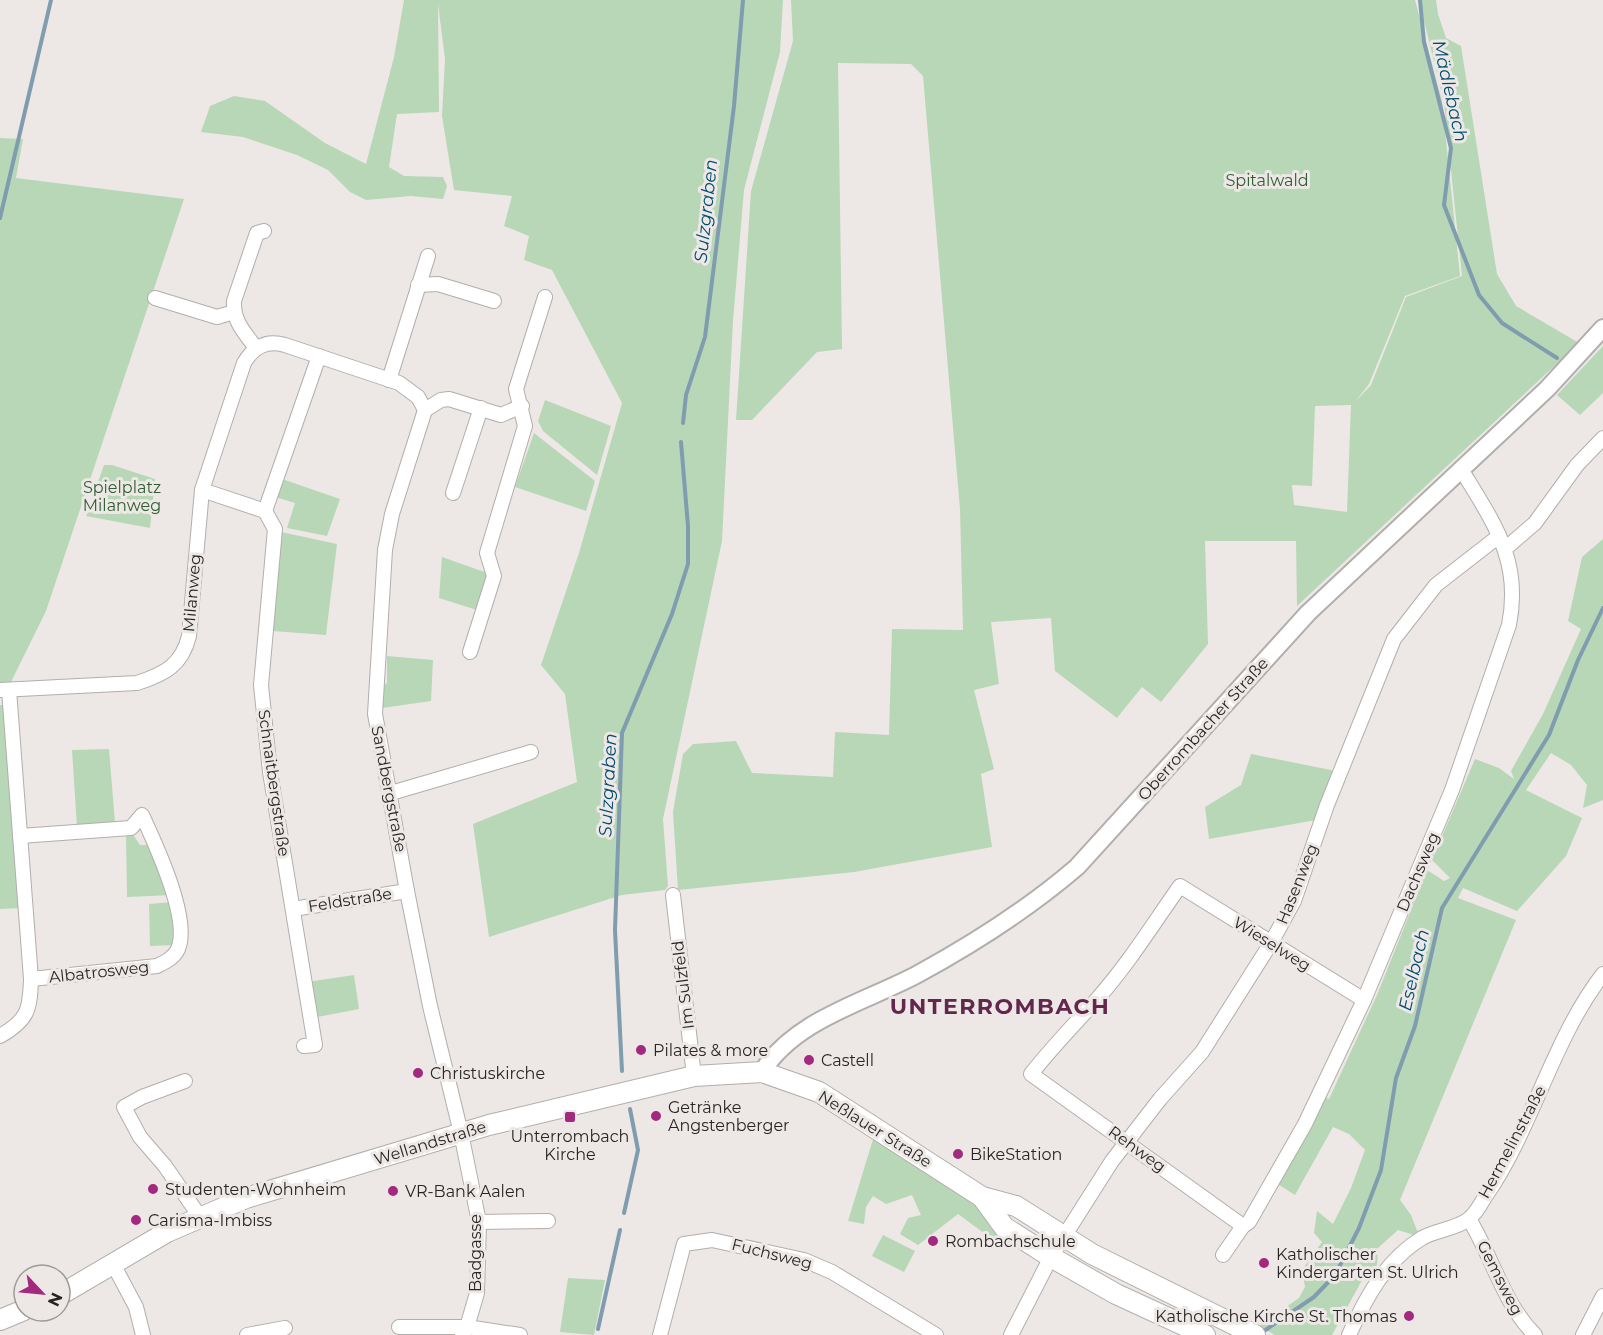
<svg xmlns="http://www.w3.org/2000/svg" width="1603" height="1335" viewBox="0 0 1603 1335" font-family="Montserrat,sans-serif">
  <rect width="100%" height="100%" fill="#ede8e5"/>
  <!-- green -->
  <g fill="#b7d7b7" fill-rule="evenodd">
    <path d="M 404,0 L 783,0 L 780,52 L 744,190 L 733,321 L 722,541 L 663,819 L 668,886 L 665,890 L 622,895 L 489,937 L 473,824 L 577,782 L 565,694 L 541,665 L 579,553 L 622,403 L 552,270 L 524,260 L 529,236 L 504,226 L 512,196 L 454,190 L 442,116 L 445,59 L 438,4 L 439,112 L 397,114 L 389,167 L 404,176 L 443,177 L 447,186 L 443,199 L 411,196 L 366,200 L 350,192 L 328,170 L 297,155 L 243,137 L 201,132 L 210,106 L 234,96 L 265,101 L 325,143 L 366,164 L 394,57 Z"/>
    <path d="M 791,0 L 1415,0 L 1442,101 L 1460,276 L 1405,296 L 1369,384 L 1355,402 L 1371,385 L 1406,297 L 1462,276 L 1444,103 L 1419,0 L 1436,0 L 1438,14 L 1446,38 L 1461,46 L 1497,274 L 1516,306 L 1579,343 L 1297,606 L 1296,541 L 1205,541 L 1208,644 L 1161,702 L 1142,687 L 1117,718 L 1055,671 L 1051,618 L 991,622 L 999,684 L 974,690 L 994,769 L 981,774 L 992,847 L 854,872 L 678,890 L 673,812 L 683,754 L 693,744 L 736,741 L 752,773 L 833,777 L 835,732 L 889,735 L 892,629 L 963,630 L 960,509 L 923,76 L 911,64 L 838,63 L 842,349 L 817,352 L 752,420 L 736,420 L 751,191 L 793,41 ZM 1351,405 L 1347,512 L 1294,505 L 1292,485 L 1312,486 L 1315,406 Z"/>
    <path d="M 0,138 L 23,139 L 16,178 L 184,199 L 46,611 L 11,682 L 0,683 Z"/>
    <path d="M 1603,346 L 1603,393 L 1580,415 L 1557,395 Z"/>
    <path d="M 545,400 L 611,426 L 597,475 L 543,431 L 538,421 Z"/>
    <path d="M 534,433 L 595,481 L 586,511 L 515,487 Z"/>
    <path d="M 104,465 L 112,465 L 155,479 L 150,528 L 86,516 Z"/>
    <path d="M 282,479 L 340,499 L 327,536 L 287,528 L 295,503 L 275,497 Z"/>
    <path d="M 281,532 L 337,544 L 326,635 L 273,631 Z"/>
    <path d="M 1603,539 L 1603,800 L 1583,808 L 1587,785 L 1571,765 L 1551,753 L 1526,790 L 1582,818 L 1566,856 L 1517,911 L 1463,888 L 1458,898 L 1516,920 L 1400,1200 L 1411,1215 L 1418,1233 L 1414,1235 L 1398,1230 L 1378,1248 L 1377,1265 L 1361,1282 L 1332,1335 L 1275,1335 L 1259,1326 L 1299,1298 L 1305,1287 L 1302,1270 L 1322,1242 L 1314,1233 L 1317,1211 L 1333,1224 L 1351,1188 L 1365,1150 L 1349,1134 L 1333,1127 L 1295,1195 L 1276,1183 L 1324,1097 L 1329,1099 L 1377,995 L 1427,870 L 1444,881 L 1450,878 L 1432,860 L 1475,759 L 1499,768 L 1514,779 L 1511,771 L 1543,714 L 1581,629 L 1568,621 L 1582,557 Z"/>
    <path d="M 442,557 L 490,574 L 480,611 L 439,598 Z"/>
    <path d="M 387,656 L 433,660 L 431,701 L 382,708 L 384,685 L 387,683 Z"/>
    <path d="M 0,705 L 11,705 L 24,908 L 0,909 Z"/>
    <path d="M 109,749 L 115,823 L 77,827 L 72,750 Z"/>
    <path d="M 1251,754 L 1336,771 L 1316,820 L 1209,839 L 1205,807 L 1241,785 Z"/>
    <path d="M 132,833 L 140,845 L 152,845 L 172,895 L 127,897 L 126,834 Z"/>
    <path d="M 173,902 L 175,945 L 150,946 L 149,904 Z"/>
    <path d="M 354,975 L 359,1009 L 312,1018 L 307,982 Z"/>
    <path d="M 874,1136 L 983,1202 L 1014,1235 L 1007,1250 L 958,1214 L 918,1245 L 900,1234 L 908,1218 L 921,1215 L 912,1195 L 886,1204 L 873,1196 L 866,1207 L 864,1224 L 848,1221 Z"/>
    <path d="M 883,1235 L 915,1251 L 904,1272 L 872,1256 Z"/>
    <path d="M 568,1278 L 605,1280 L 594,1335 L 560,1332 Z"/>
  </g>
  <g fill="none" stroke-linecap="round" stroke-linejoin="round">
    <!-- stream -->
    <g stroke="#809caf" stroke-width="4">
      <path d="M 1420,0 L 1424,42 L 1451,148 L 1444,205 L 1479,295 L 1502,323 L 1557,358"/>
      <path d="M 0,218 L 51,0"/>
      <path d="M 683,423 L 686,395 L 705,337 L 734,106 L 743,0"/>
      <path d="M 622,1071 L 615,930 L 622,733 L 672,614 L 688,564 L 688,526 L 681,442"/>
      <path d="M 624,1213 L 638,1150 L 630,1109"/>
      <path d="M 598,1329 L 620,1230"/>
      <path d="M 1264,1331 L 1314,1297 L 1335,1275 L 1359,1228 L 1381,1170 L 1396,1078 L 1415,1026 L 1442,908 L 1549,735 L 1578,660 L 1603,608"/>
    </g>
    <defs>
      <g id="minor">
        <path d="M 418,285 L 438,284 L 494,301"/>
        <path d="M 155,298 L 217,317 L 234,312"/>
        <path d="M 256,348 C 244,332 233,321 234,301 L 257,233 L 264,231"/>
        <path d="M 389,380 L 428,256"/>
        <path d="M 425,410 L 392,514 L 385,550 L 375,714 L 407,891 L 430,1006 L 461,1133 L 479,1222 L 477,1293 L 467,1327 L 462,1335"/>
        <path d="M 425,410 L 441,400 L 449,399 L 501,415 L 522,406"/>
        <path d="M 202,490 L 265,511 L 275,529 L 261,685 L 270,772 L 315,1045 L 304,1046"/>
        <path d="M 453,493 L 481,408"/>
        <path d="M 265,511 L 319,356"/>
        <path d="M 1506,548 L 1535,523 L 1577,465 L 1603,438"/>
        <path d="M 470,652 L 494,576 L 487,553 L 525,426 L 516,389 L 545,297"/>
        <path d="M 0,690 L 137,683 C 165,674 182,665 189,636 L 202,490 L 244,363 C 254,346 267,340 285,345 L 399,383 L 418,397 L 425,410"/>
        <path d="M 391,793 L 531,752"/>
        <path d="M 20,836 L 131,828 L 142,815 C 155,843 191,919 178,949 C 174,958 165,962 157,966 L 31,979"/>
        <path d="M 673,895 L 694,1076"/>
        <path d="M 293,909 L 407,891"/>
        <path d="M 0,1036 C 28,1020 30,1010 31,979 L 9,690"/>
        <path d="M 185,1081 L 142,1097 L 124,1107 L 140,1137 L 165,1166 L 200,1217"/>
        <path d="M 1469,1219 C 1492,1256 1503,1303 1535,1335"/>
        <path d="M 479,1222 L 548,1221"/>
        <path d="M 1243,1226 L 1031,1074 C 1052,1047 1076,1023 1098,998 C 1129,963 1153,924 1180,886 L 1364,1000"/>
        <path d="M 1223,1255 L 1243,1226 L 1249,1222 L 1305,1124 L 1364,1000 L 1452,790 L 1509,625 C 1522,560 1493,522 1461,469"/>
        <path d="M 113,1264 L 136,1307 L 143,1335"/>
        <path d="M 399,1327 L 467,1327 L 520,1335"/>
        <path d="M 247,1335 L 285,1328"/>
        <path d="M 660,1335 L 684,1244 L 712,1240 L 804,1260 L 832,1272 L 936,1335"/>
        <path d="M 1011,1335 L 1051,1257 L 1112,1161 L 1160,1099 L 1202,1052 L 1271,943 L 1294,901 L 1327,805 L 1394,639 L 1436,585 L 1499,536"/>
        <path d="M 1349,1335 C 1366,1297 1386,1260 1422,1238 C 1436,1230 1456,1229 1469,1219 C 1475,1214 1481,1204 1485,1197 C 1532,1130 1552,1040 1603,974"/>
        <path d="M 1583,1335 L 1603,1296"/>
      </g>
      <path id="tertiary" d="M 762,1072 C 795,1019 866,1002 918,974 C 975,943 1028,909 1077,867 L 1308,613 L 1547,389 L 1603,328"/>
      <g id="secondary">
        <path d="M 982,1197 L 1004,1227 L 1051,1257 L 1116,1294 L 1205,1335"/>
        <path d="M 60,1295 L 167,1232 L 246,1198 L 489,1125 L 694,1076 L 762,1072 L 819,1092 L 982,1197 L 1016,1206 L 1092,1254 L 1255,1335"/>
        <path d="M 0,1320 L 24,1310"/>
      </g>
    </defs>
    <!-- minor casing -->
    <use href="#minor" stroke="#b2aeab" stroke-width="16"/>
    <!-- tertiary casing -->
    <use href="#tertiary" stroke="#b2aeab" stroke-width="20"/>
    <!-- secondary casing -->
    <use href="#secondary" stroke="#b2aeab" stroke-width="22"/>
    <!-- minor -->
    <use href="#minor" stroke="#fff" stroke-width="14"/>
    <!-- tertiary -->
    <use href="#tertiary" stroke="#fff" stroke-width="16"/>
    <!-- secondary -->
    <use href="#secondary" stroke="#fff" stroke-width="20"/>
  </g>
  <!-- markers -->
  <g fill="#a3297e" stroke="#ede8e5" stroke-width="2">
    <circle cx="641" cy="1050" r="6"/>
    <circle cx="809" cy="1060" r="6"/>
    <circle cx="418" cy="1073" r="6"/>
    <circle cx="656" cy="1116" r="6"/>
    <rect x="564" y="1111" width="12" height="12" rx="3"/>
    <circle cx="958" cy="1154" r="6"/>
    <circle cx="153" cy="1189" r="6"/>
    <circle cx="393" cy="1191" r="6"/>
    <circle cx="136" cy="1220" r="6"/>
    <circle cx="933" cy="1241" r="6"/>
    <circle cx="1264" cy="1263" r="6"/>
    <circle cx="1409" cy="1316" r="6"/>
  </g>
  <g text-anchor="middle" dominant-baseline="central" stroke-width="6" stroke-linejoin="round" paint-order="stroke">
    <!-- park labels -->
    <g font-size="16" fill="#2e5e32" stroke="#ede8e5">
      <text x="1267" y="180">Spitalwald</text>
      <text x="122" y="487">Spielplatz<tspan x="122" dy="18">Milanweg</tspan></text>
    </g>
    <!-- street labels -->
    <g font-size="16" fill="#282625" stroke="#ede8e5">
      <text transform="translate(192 593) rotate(-85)">Milanweg</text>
      <text transform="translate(1203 729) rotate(-48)">Oberrombacher Straße</text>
      <text transform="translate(274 783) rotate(82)">Schnaitbergstraße</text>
      <text transform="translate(389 789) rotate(79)">Sandbergstraße</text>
      <text transform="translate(1418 872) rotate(-67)">Dachsweg</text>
      <text transform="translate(1297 884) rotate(-68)">Hasenweg</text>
      <text transform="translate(350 900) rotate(-9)">Feldstraße</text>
      <text transform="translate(1272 944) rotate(32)">Wieselweg</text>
      <text transform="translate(99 972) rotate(-6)">Albatrosweg</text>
      <text transform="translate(683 985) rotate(-97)">Im Sulzfeld</text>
      <text transform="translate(875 1129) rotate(32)">Neßlauer Straße</text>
      <text transform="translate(1512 1142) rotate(-62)">Hermelinstraße</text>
      <text transform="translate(430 1143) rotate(-17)">Wellandstraße</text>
      <text transform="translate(1137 1149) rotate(36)">Rehweg</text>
      <text transform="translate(475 1253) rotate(-90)">Badgasse</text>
      <text transform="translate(772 1254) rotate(14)">Fuchsweg</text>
      <text transform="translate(1500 1278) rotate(63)">Gemsweg</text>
    </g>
    <!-- poi labels -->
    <g font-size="16" fill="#282625" stroke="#ede8e5" text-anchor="start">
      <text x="653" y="1050">Pilates &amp; more</text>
      <text x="821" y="1060">Castell</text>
      <text x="430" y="1073">Christuskirche</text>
      <text x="668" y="1107">Getränke<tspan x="668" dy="18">Angstenberger</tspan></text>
      <text x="570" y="1136" text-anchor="middle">Unterrombach<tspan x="570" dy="18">Kirche</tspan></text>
      <text x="970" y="1154">BikeStation</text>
      <text x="165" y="1189">Studenten-Wohnheim</text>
      <text x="405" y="1191">VR-Bank Aalen</text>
      <text x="148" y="1220">Carisma-Imbiss</text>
      <text x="945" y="1241">Rombachschule</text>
      <text x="1276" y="1254">Katholischer<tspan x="1276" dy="18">Kindergarten St. Ulrich</tspan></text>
      <text x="1397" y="1316" text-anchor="end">Katholische Kirche St. Thomas</text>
    </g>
    <!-- water labels -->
    <g font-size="18" font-style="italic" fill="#014d71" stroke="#ede8e5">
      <text transform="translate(1450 91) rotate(77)">Mädlebach</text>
      <text transform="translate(706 211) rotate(-84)">Sulzgraben</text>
      <text transform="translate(608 785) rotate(-87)">Sulzgraben</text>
      <text transform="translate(1414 970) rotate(-77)">Eselbach</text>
    </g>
    <!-- district labels -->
    <g font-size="22" font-weight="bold" letter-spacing="1.5" fill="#63274e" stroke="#ede8e5">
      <text x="1000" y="1006">UNTERROMBACH</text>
    </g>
  </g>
  <!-- north arrow -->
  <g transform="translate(42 1293) rotate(116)"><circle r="28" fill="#ede8e5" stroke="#9e9a98" stroke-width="1.5"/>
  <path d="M0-4.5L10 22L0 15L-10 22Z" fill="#a3297e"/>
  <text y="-9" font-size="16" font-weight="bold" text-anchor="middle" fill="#282625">N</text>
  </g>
</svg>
